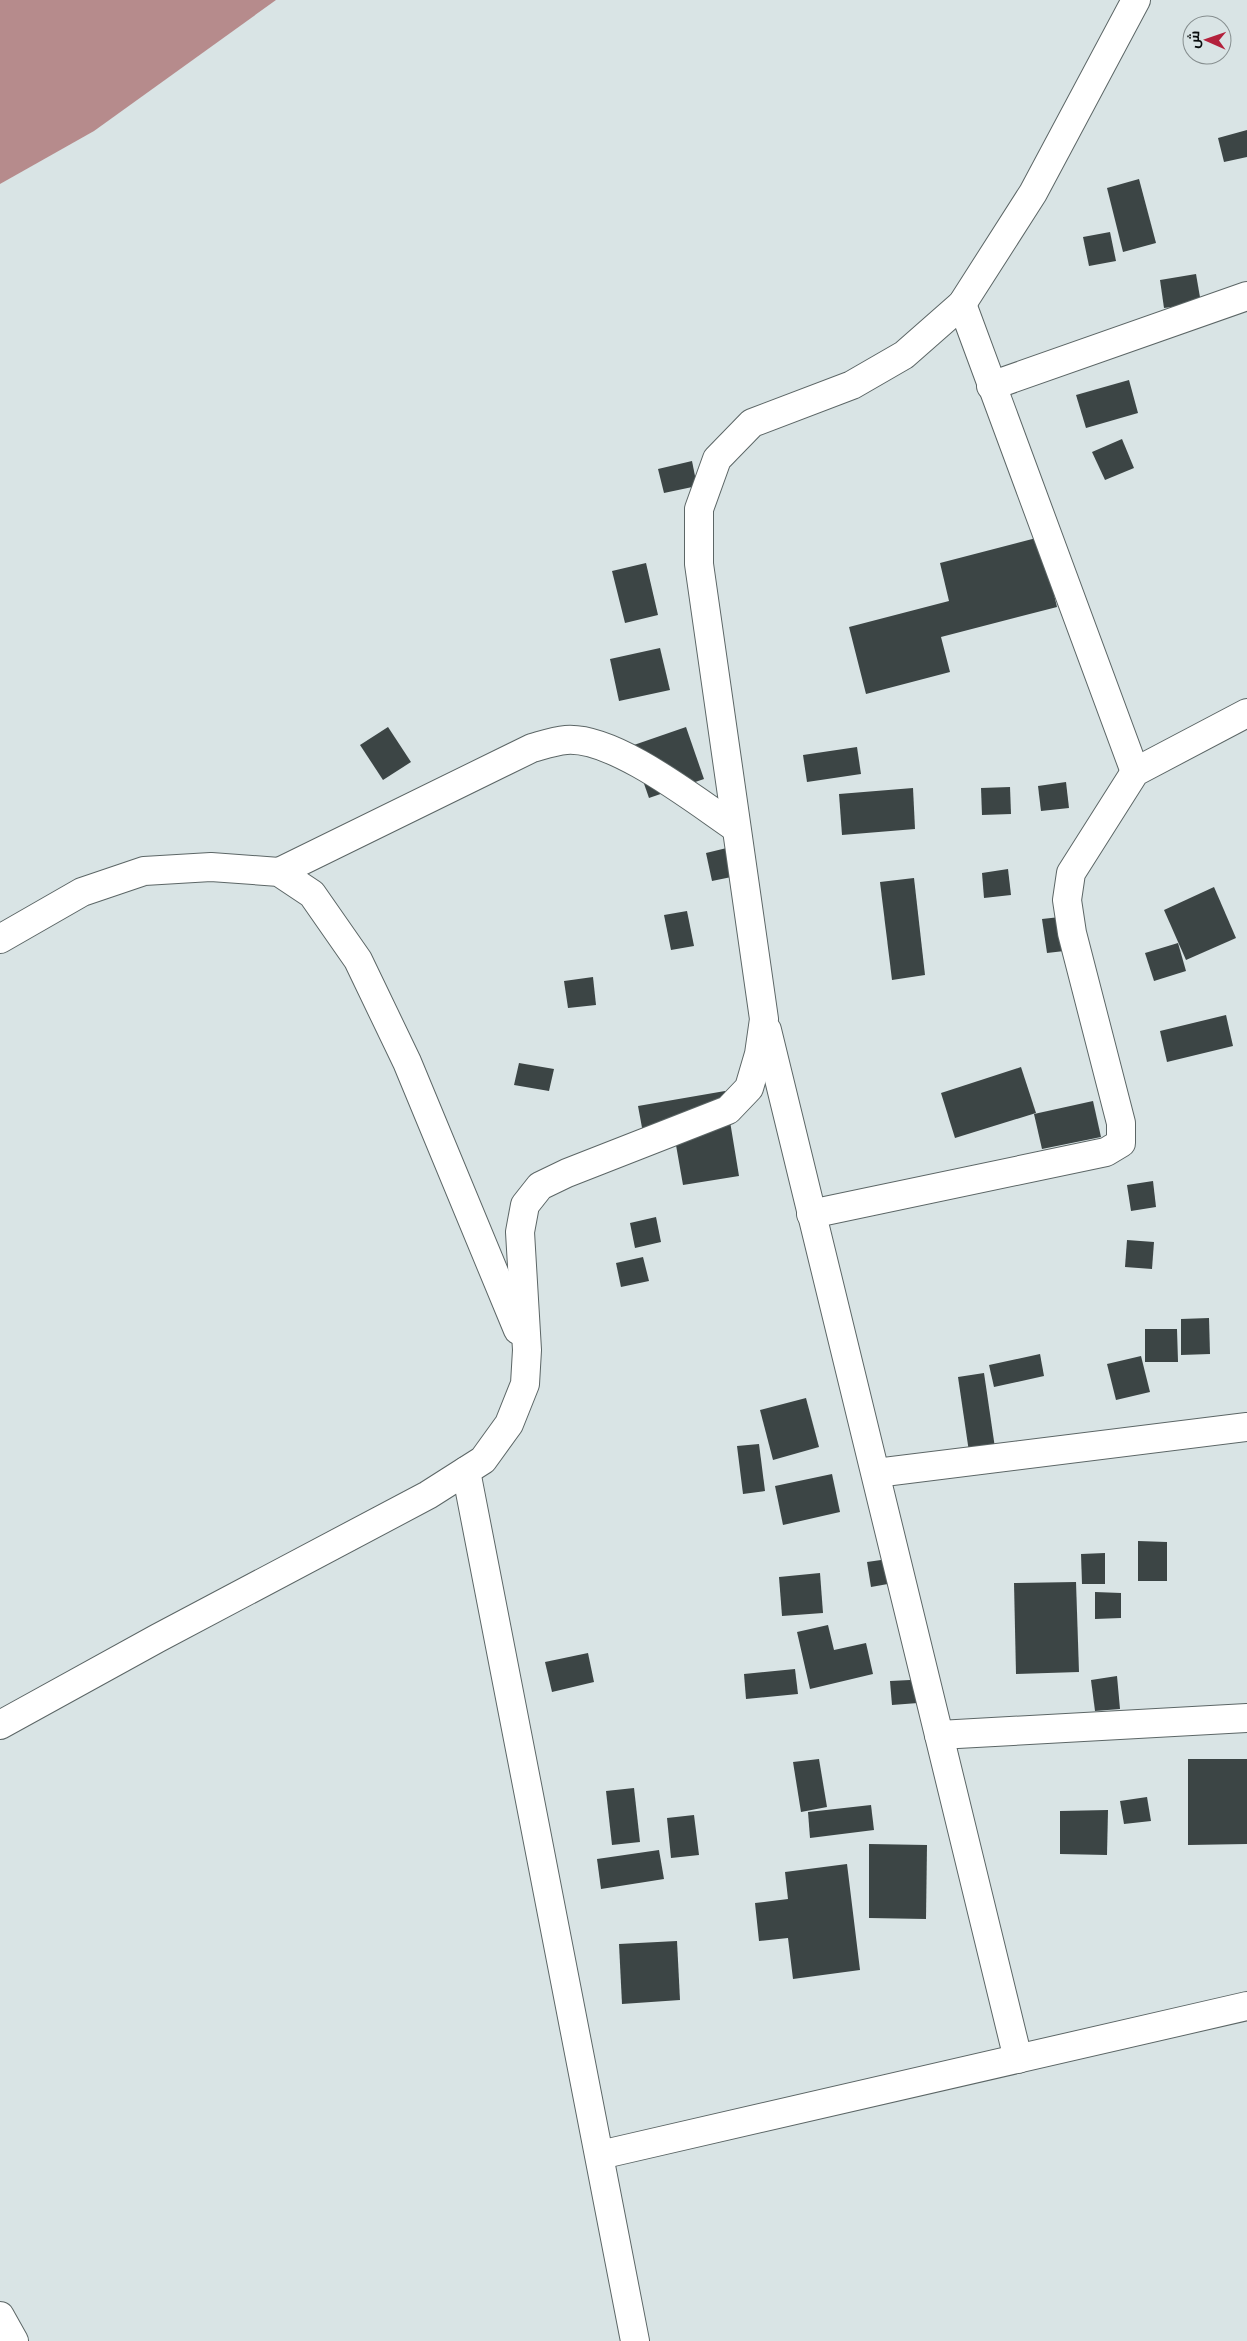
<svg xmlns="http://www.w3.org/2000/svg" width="1247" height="2341" viewBox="0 0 1247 2341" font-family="Quicksand,Cairo,sans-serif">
  <rect width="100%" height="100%" fill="#d9e4e5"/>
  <!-- water -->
  <path fill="#b68b8c" d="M 0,0 L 276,0 L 94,131 L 0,184 Z"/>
  <!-- building -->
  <g fill="#3c4545">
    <path d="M 1247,130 L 1247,157 L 1224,162 L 1218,138 Z"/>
    <path d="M 1139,179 L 1156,243 L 1123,252 L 1107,188 Z"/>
    <path d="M 1110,232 L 1116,261 L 1089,266 L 1083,237 Z"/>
    <path d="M 1196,274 L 1201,303 L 1164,308 L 1160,280 Z"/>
    <path d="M 1129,380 L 1138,413 L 1086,428 L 1076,395 Z"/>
    <path d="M 1122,439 L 1134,468 L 1105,480 L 1092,452 Z"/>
    <path d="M 692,461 L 697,486 L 664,493 L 658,469 Z"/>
    <path d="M 1040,537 L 1057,607 L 941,637 L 950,672 L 866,694 L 849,627 L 949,601 L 940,563 Z"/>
    <path d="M 646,563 L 658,615 L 625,623 L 612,571 Z"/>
    <path d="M 660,648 L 670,690 L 619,701 L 610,659 Z"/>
    <path d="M 388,727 L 411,762 L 383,780 L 360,745 Z"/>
    <path d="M 686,727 L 704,779 L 649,798 L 631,746 Z"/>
    <path d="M 857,747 L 861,774 L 807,782 L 803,755 Z"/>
    <path d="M 1066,782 L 1069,808 L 1041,811 L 1038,786 Z"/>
    <path d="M 1010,787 L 1011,814 L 982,815 L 981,788 Z"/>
    <path d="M 913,788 L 915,829 L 842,835 L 839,794 Z"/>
    <path d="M 735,846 L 741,875 L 712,881 L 706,853 Z"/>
    <path d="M 1008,869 L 1011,895 L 984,898 L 982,873 Z"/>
    <path d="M 914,878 L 925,975 L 892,980 L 880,882 Z"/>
    <path d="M 1214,887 L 1236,938 L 1186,960 L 1164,910 Z"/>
    <path d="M 687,911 L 694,946 L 671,950 L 664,915 Z"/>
    <path d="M 1069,916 L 1073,950 L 1047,953 L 1042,919 Z"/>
    <path d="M 1178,943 L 1186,971 L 1154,981 L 1145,953 Z"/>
    <path d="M 593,977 L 596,1005 L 568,1008 L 564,981 Z"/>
    <path d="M 1226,1015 L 1233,1046 L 1167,1062 L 1160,1031 Z"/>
    <path d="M 519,1063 L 554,1069 L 549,1091 L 514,1085 Z"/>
    <path d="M 1021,1067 L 1036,1113 L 955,1138 L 941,1093 Z"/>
    <path d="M 725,1091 L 739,1176 L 683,1185 L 673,1128 L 643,1133 L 638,1106 Z"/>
    <path d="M 1093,1101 L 1101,1137 L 1042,1149 L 1034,1114 Z"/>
    <path d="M 1153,1181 L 1156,1207 L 1131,1211 L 1127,1185 Z"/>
    <path d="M 656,1217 L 661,1242 L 635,1248 L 630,1223 Z"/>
    <path d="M 1127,1240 L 1154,1242 L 1152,1269 L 1125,1267 Z"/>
    <path d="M 643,1257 L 649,1281 L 621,1287 L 616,1263 Z"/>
    <path d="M 1209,1318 L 1210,1354 L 1181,1355 L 1181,1319 Z"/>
    <path d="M 1145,1329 L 1177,1329 L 1178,1362 L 1145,1362 Z"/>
    <path d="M 1040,1354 L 1044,1376 L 994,1387 L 989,1365 Z"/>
    <path d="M 1141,1356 L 1150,1392 L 1116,1400 L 1107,1364 Z"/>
    <path d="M 984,1373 L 995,1448 L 969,1452 L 958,1377 Z"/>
    <path d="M 806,1398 L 819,1447 L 773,1460 L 760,1410 Z"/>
    <path d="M 759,1444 L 765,1491 L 743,1494 L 737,1446 Z"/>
    <path d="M 832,1474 L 840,1512 L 783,1525 L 775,1486 Z"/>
    <path d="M 1138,1541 L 1167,1542 L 1167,1581 L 1138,1581 Z"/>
    <path d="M 1105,1553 L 1105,1584 L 1082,1584 L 1081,1554 Z"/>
    <path d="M 895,1558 L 899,1582 L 871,1587 L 867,1562 Z"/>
    <path d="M 820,1573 L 823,1613 L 782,1616 L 779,1577 Z"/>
    <path d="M 1076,1582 L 1079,1672 L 1016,1674 L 1014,1583 Z"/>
    <path d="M 1095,1592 L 1121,1593 L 1121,1618 L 1095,1619 Z"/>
    <path d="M 828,1625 L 834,1650 L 866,1643 L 873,1674 L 810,1689 L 797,1632 Z"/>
    <path d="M 588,1653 L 594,1682 L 552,1692 L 545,1662 Z"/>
    <path d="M 795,1669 L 798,1694 L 746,1699 L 744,1674 Z"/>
    <path d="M 1117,1676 L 1120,1709 L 1095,1711 L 1091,1680 Z"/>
    <path d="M 930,1679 L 931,1702 L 892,1705 L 890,1681 Z"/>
    <path d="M 819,1759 L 827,1807 L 801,1812 L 793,1762 Z"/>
    <path d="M 1188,1759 L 1247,1759 L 1247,1844 L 1188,1845 Z"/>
    <path d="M 634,1788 L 640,1842 L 612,1845 L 606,1791 Z"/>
    <path d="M 1147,1797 L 1151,1821 L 1124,1824 L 1120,1801 Z"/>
    <path d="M 871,1805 L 874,1830 L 810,1838 L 808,1812 Z"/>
    <path d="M 1108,1810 L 1107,1855 L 1060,1854 L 1060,1811 Z"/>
    <path d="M 694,1815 L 699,1855 L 671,1858 L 667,1818 Z"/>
    <path d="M 869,1844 L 927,1845 L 926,1919 L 869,1918 Z"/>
    <path d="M 659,1850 L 664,1879 L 601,1889 L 597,1859 Z"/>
    <path d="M 847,1864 L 860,1970 L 793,1979 L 788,1938 L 759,1941 L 755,1903 L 788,1899 L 785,1872 Z"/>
    <path d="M 677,1941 L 680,2000 L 622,2004 L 619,1944 Z"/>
  </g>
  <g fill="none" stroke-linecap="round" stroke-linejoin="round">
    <defs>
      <g id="street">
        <path d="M 962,304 L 1135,772"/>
        <path d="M 991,386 L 1247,296"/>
        <path d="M 279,872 L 532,748 C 543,745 555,741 566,740 C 614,736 696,801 736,828"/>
        <path d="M 0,939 L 82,892 L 144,871 L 211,867 L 279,872 L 312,894 L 358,960 L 407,1062 L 518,1330"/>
        <path d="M 767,1030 L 1018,2059"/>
        <path d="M 811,1214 L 1106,1152 L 1121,1143 L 1121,1123 L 1072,933 L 1067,900 L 1071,873 L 1135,772 L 1247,713"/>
        <path d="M 466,1471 L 635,2341"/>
        <path d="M 876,1473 L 1247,1427"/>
        <path d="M 0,1725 L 158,1638 L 428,1495 L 483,1460 L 509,1424 L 525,1384 L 527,1350 L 520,1232 L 525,1205 L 540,1186 L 567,1173 L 728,1110 L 749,1088 L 759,1054 L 764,1019 L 699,564 L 699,509 L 717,459 L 752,423 L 852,385 L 904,355 L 962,304 L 1033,193 L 1136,0"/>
        <path d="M 939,1735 L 1247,1718"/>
        <path d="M 600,2155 L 1247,2006"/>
        <path d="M 0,2316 L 14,2341"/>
      </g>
    </defs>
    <!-- street casing -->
    <use href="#street" stroke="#5c6666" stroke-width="30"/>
    <!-- street -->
    <use href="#street" stroke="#fff" stroke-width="28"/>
  </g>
  <!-- north arrow -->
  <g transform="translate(1207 40) rotate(272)"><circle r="24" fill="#d9e4e5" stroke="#868e8f"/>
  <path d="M0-4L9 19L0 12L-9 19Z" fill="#b3213c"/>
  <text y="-8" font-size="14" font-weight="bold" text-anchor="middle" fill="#090d0d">ش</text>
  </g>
</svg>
